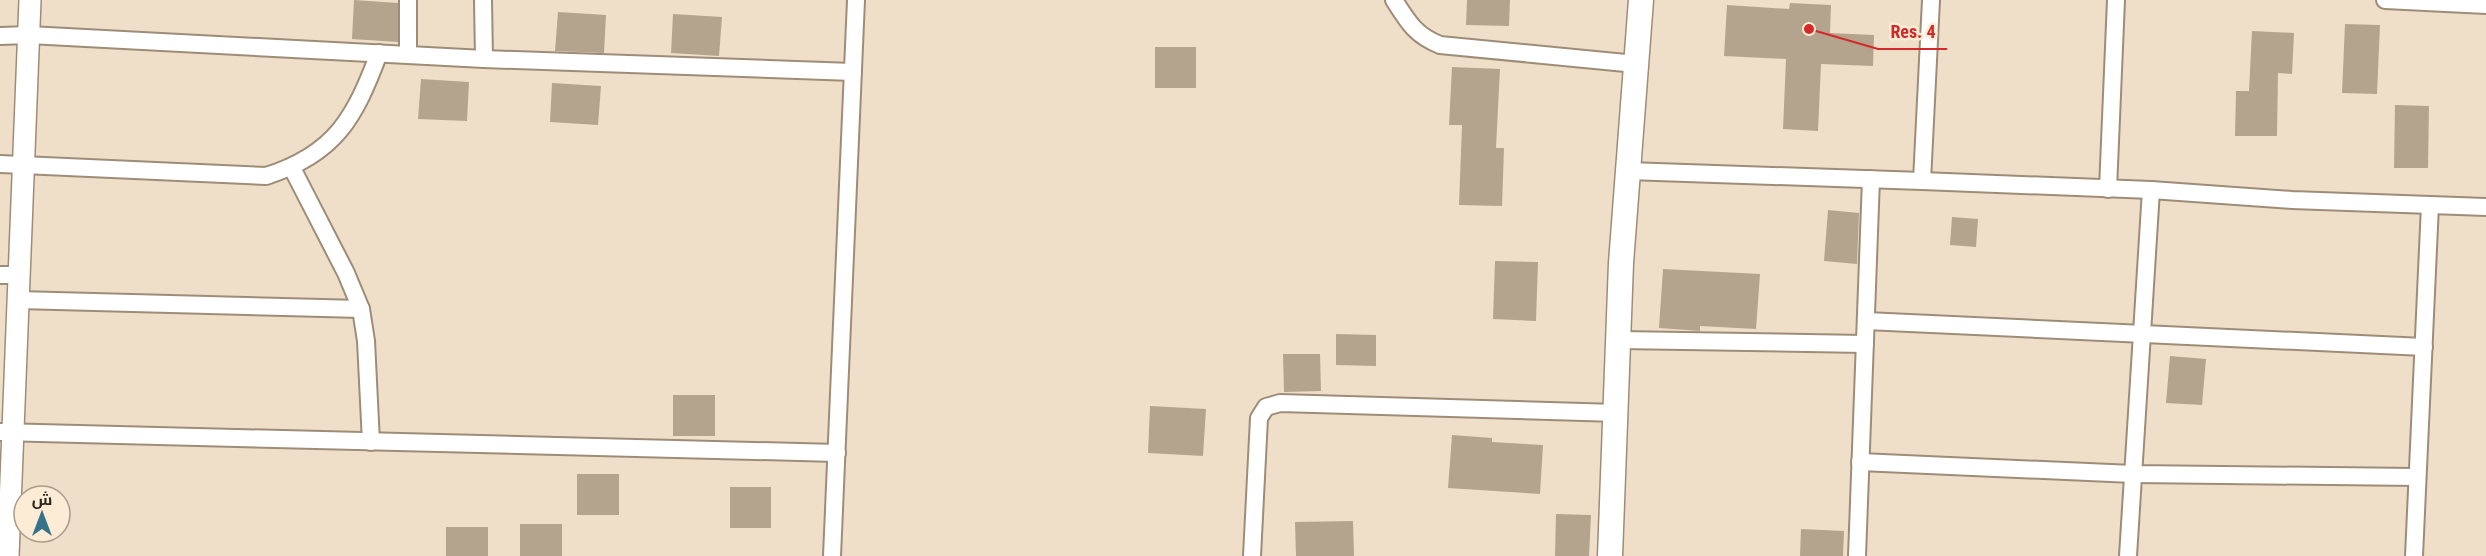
<svg xmlns="http://www.w3.org/2000/svg" width="2486" height="556" viewBox="0 0 2486 556" font-family="'Roboto Condensed',Cairo,sans-serif">
  <rect width="100%" height="100%" fill="#f0dfc8"/>
  <!-- building -->
  <g fill="#b4a48e">
    <path d="M 354,0 L 398,3 L 398,42 L 352,39 Z"/>
    <path d="M 1467,0 L 1510,0 L 1509,26 L 1466,25 Z"/>
    <path d="M 1790,3 L 1831,5 L 1830,33 L 1874,35 L 1873,66 L 1821,64 L 1818,131 L 1783,129 L 1786,59 L 1724,56 L 1727,5 L 1789,9 Z"/>
    <path d="M 558,12 L 606,15 L 604,53 L 555,51 Z"/>
    <path d="M 673,14 L 722,17 L 719,56 L 671,53 Z"/>
    <path d="M 2345,24 L 2380,25 L 2377,94 L 2342,93 Z"/>
    <path d="M 2252,31 L 2294,33 L 2292,74 L 2278,73 L 2277,136 L 2235,136 L 2236,91 L 2249,91 Z"/>
    <rect x="1155" y="47" width="41" height="41"/>
    <path d="M 1452,67 L 1500,69 L 1496,148 L 1504,148 L 1502,206 L 1459,205 L 1462,125 L 1449,125 Z"/>
    <path d="M 421,79 L 469,82 L 467,121 L 418,119 Z"/>
    <path d="M 552,83 L 601,86 L 598,125 L 550,122 Z"/>
    <path d="M 2395,105 L 2429,106 L 2428,168 L 2394,168 Z"/>
    <path d="M 1828,210 L 1859,213 L 1857,264 L 1824,261 Z"/>
    <path d="M 1952,217 L 1978,219 L 1976,247 L 1950,245 Z"/>
    <path d="M 1495,261 L 1538,262 L 1536,321 L 1493,319 Z"/>
    <path d="M 1663,269 L 1760,274 L 1756,329 L 1700,326 L 1700,331 L 1659,328 Z"/>
    <path d="M 1336,334 L 1376,335 L 1376,366 L 1336,365 Z"/>
    <path d="M 1283,354 L 1320,354 L 1321,391 L 1284,392 Z"/>
    <path d="M 2170,356 L 2206,359 L 2202,405 L 2166,403 Z"/>
    <rect x="673" y="395" width="42" height="41"/>
    <path d="M 1150,406 L 1206,409 L 1203,456 L 1148,453 Z"/>
    <path d="M 1452,435 L 1492,438 L 1492,442 L 1543,445 L 1540,494 L 1448,488 Z"/>
    <rect x="577" y="474" width="42" height="41"/>
    <rect x="730" y="487" width="41" height="41"/>
    <path d="M 1556,514 L 1591,515 L 1589,556 L 1555,556 Z"/>
    <path d="M 1353,521 L 1354,556 L 1296,556 L 1295,522 Z"/>
    <rect x="520" y="524" width="42" height="32"/>
    <rect x="446" y="527" width="42" height="29"/>
    <path d="M 1801,529 L 1844,531 L 1843,556 L 1800,556 Z"/>
  </g>
  <g fill="none" stroke-linecap="round" stroke-linejoin="round">
    <defs>
      <g id="minor">
        <path d="M 483,0 L 484,59"/>
        <path d="M 1394,0 C 1408,22 1415,35 1440,45 L 1636,64"/>
        <path d="M 2385,0 L 2486,5"/>
        <path d="M 0,36 L 29,35 L 484,59 L 853,72"/>
        <path d="M 408,54 L 408,0"/>
        <path d="M 0,164 L 266,176 C 336,154 355,117 379,53"/>
        <path d="M 292,168 L 346,273 L 361,309 L 366,341 L 371,442"/>
        <path d="M 1628,171 L 1922,181 L 2151,190 L 2292,200 L 2486,207"/>
        <path d="M 1922,181 L 1931,0"/>
        <path d="M 2108,189 L 2116,0"/>
        <path d="M 0,275 L 19,275"/>
        <path d="M 18,300 L 361,309"/>
        <path d="M 1866,321 L 2424,347"/>
        <path d="M 1619,340 L 1865,344"/>
        <path d="M 0,432 L 837,453"/>
        <path d="M 1860,462 L 2133,474 L 2417,477"/>
        <path d="M 832,556 L 856,0"/>
        <path d="M 1252,556 L 1259,418 L 1266,407 L 1280,403 L 1617,413"/>
        <path d="M 1857,556 L 1871,179"/>
        <path d="M 2128,556 L 2151,190"/>
        <path d="M 2414,556 L 2430,205"/>
      </g>
      <path id="tertiary" d="M 8,556 L 30,0"/>
      <path id="secondary" d="M 1610,556 L 1621,263 L 1641,0"/>
    </defs>
    <!-- minor casing -->
    <use href="#minor" stroke="#9d8d78" stroke-width="20"/>
    <!-- tertiary casing -->
    <use href="#tertiary" stroke="#9d8d78" stroke-width="24"/>
    <!-- secondary casing -->
    <use href="#secondary" stroke="#9d8d78" stroke-width="27"/>
    <!-- minor -->
    <use href="#minor" stroke="#fff" stroke-width="16"/>
    <!-- tertiary -->
    <use href="#tertiary" stroke="#fff" stroke-width="21"/>
    <!-- secondary -->
    <use href="#secondary" stroke="#fff" stroke-width="24"/>
  </g>
  <!-- callouts -->
  <path fill="none" stroke="#d62828" stroke-width="2" d="M1809 29L1878 49H1947"/>
  <circle fill="#d62828" stroke="#fdecd5" stroke-width="2" cx="1809" cy="29" r="6"/>
  <g font-size="18" text-anchor="middle" font-weight="bold" fill="#d62828" stroke="#fdecd5" stroke-width="5" stroke-linejoin="round" paint-order="stroke">
    <text x="1913" y="38">Res. 4</text>
  </g>
  <!-- north arrow -->
  <g transform="translate(42 514)"><circle r="28" fill="#fdecd5" stroke="#a99c8b" stroke-width="1.5"/>
  <path d="M0-4.5L10 22L0 15L-10 22Z" fill="#36738a"/>
  <text y="-9" font-size="16" font-weight="bold" text-anchor="middle" fill="#2b251c">ش</text>
  </g>
</svg>
